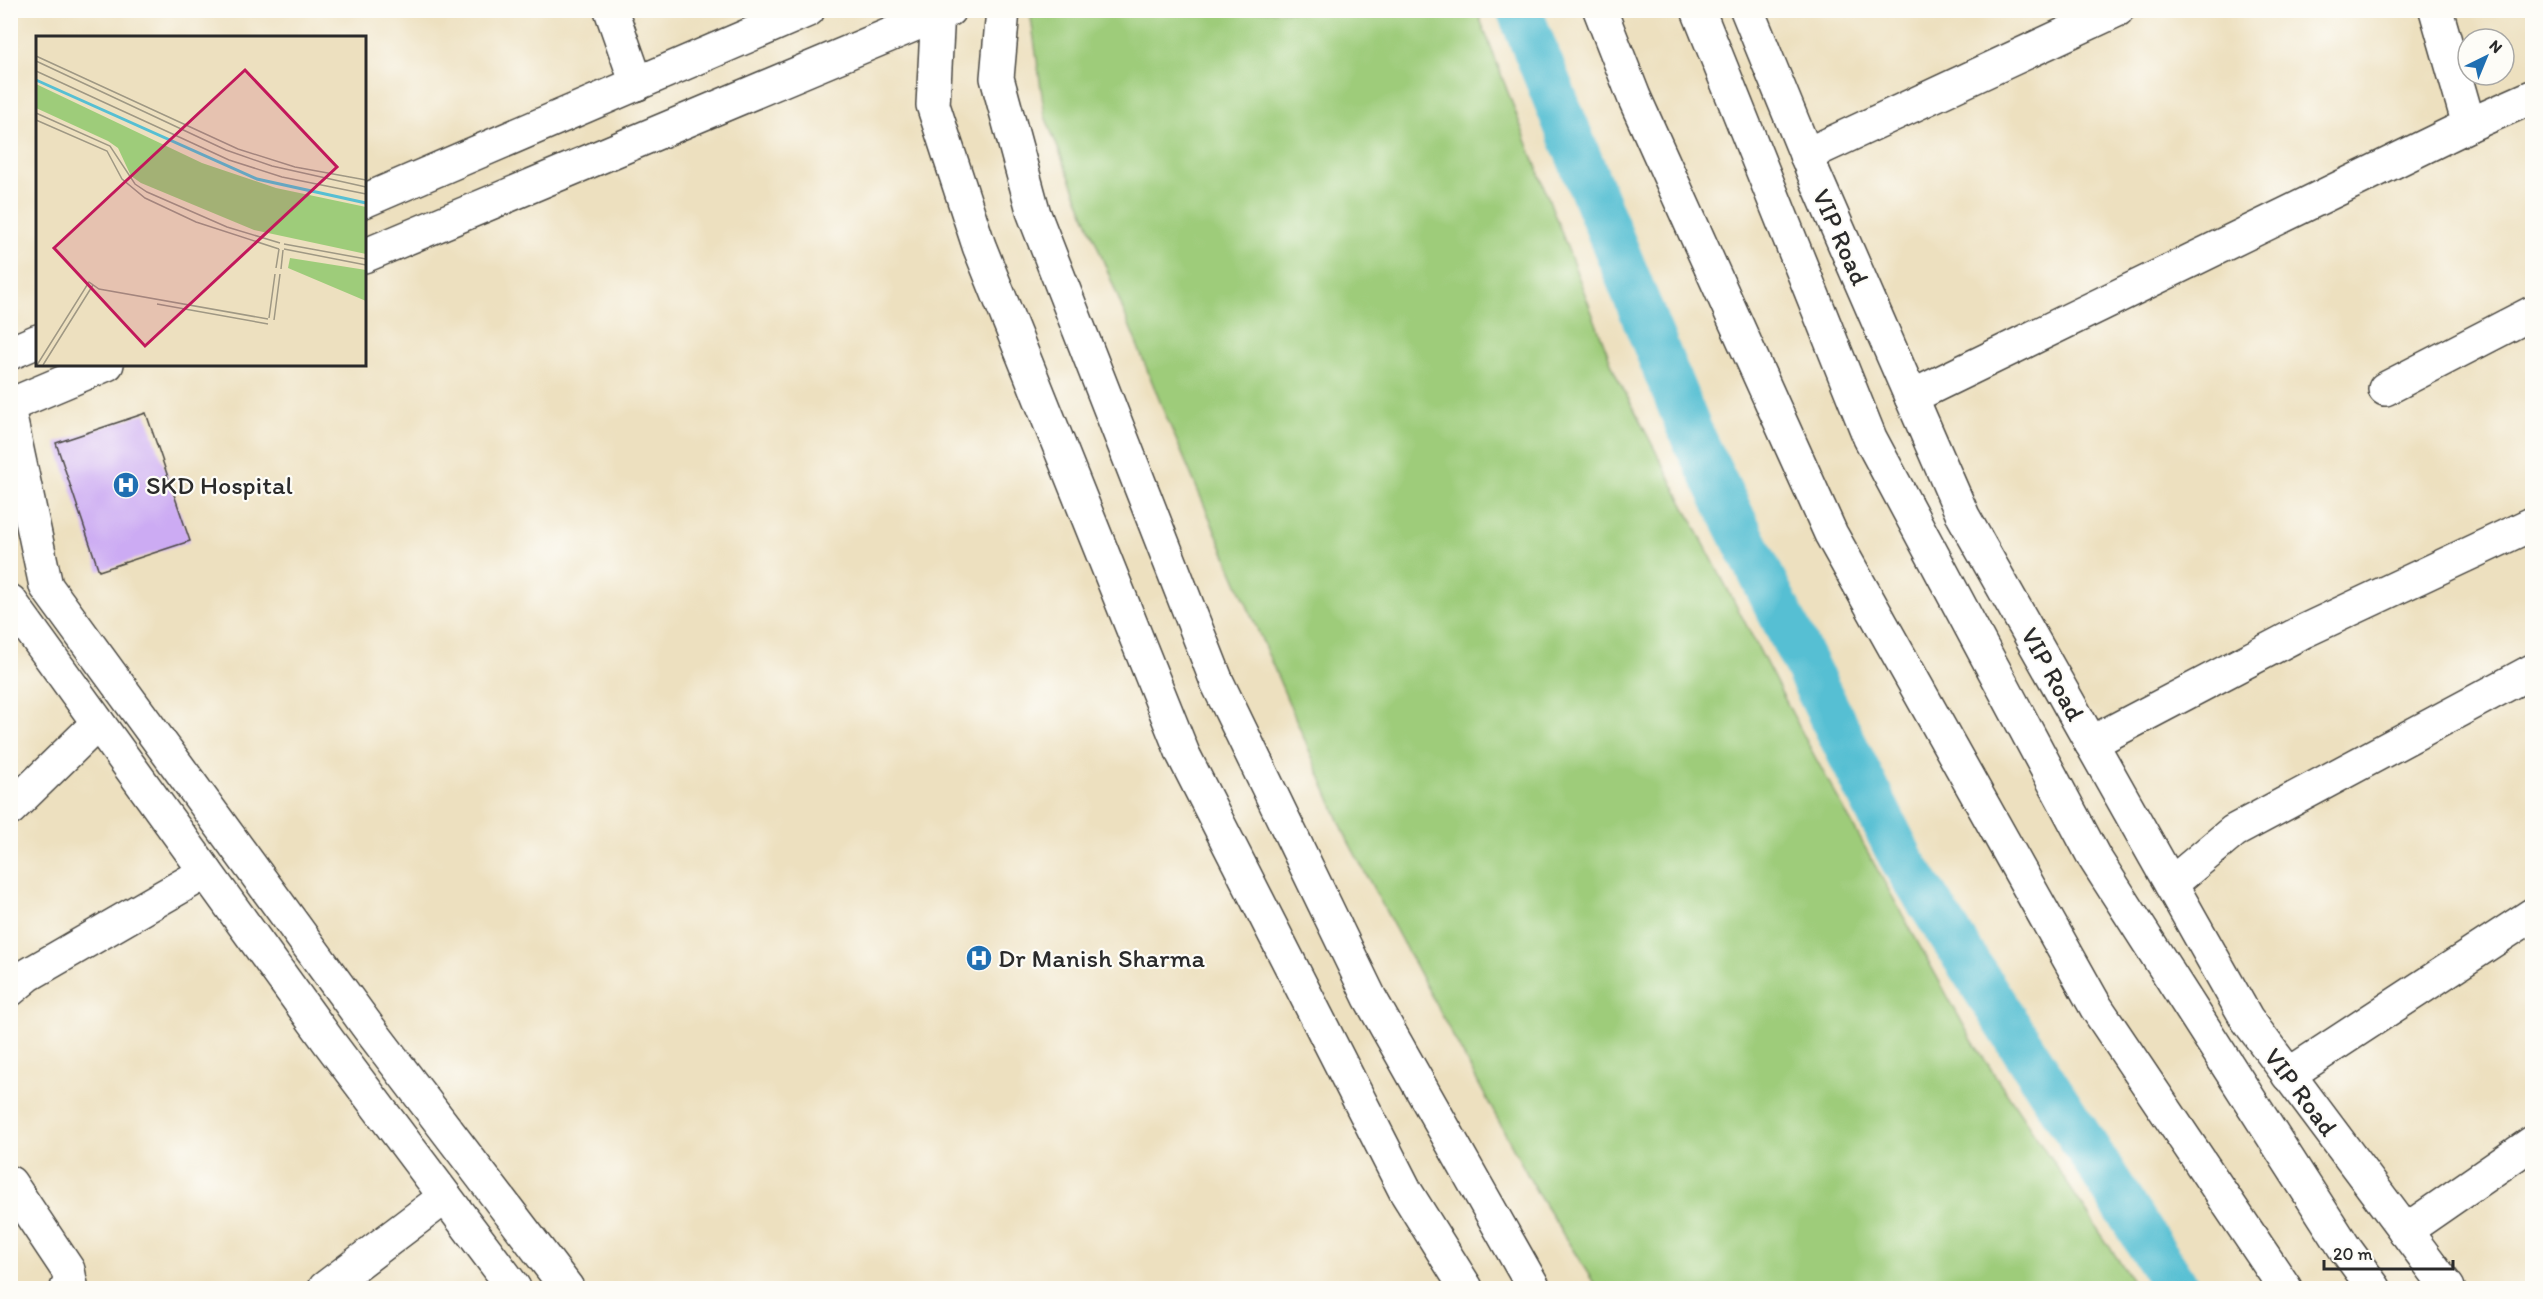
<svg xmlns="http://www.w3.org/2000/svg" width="2543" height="1299" viewBox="0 0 2543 1299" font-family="Itim,sans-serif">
  <rect width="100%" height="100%" fill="#fdfcf7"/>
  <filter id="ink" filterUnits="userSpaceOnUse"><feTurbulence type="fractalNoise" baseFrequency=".0167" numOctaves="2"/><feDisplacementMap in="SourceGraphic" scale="12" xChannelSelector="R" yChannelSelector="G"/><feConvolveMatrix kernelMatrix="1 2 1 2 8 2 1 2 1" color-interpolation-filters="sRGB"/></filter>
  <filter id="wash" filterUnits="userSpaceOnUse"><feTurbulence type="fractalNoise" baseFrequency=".008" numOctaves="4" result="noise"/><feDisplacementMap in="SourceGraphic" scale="24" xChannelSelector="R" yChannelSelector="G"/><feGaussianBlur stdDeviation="1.35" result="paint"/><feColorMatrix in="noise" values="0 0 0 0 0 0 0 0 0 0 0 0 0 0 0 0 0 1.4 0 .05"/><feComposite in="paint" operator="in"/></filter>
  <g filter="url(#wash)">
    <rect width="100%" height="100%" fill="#ede0bf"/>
    <!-- green -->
    <path fill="#9ecc7a" stroke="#647c52" stroke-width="1.5" d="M 1030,11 L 1477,11 L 1615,373 L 1815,757 L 1973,1042 L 2137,1288 L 1597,1288 L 1539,1196 L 1348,841 L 1163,409 L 1045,116 Z"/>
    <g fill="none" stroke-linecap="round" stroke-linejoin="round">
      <!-- canal -->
      <path stroke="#56bfd3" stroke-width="45" d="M 1519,10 L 1690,431 L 1902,860 L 2177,1288"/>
    </g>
    <g id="blocks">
      <!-- building -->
      <path fill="#ccabf3" d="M 146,413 L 190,541 L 99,571 L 56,443 Z"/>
    </g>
  </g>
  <g filter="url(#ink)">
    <use href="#blocks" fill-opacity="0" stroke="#484641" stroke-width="1.5"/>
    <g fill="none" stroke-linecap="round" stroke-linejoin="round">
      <defs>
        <g id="minor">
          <path d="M 611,10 L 637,84"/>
          <path d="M 938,10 L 933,105 L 979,246 L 1183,754 L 1406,1192 L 1466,1288"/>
          <path d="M 1003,10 L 997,78 L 1034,214 L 1217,682 L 1370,998 L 1534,1288"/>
          <path d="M 1747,10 L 1814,174 L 1963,516 L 2247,1019 L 2448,1288"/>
          <path d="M 2469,125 L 2532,97"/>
          <path d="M 1806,155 L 2117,10"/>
          <path d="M 364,201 L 808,10"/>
          <path d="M 364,256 L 949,10"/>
          <path d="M 10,353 L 38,341"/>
          <path d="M 2385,389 L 2532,313"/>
          <path d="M 1911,397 L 2469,125 L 2436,10"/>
          <path d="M 10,405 L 107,364"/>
          <path d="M 10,417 L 46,586 L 368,1027 L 567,1288"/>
          <path d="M 10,601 L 329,1042 L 514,1288"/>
          <path d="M 2091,743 L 2304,631 L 2532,524"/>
          <path d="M 10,809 L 98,723"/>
          <path d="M 2171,884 L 2234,831 L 2532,671"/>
          <path d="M 10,990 L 28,975 L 206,872"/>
          <path d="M 2288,1075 L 2532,915"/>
          <path d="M 10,1183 L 68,1270 L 71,1285 L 67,1288"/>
          <path d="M 2405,1231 L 2532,1143"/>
          <path d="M 325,1288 L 445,1197"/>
        </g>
        <g id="major">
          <path d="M 1600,10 L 1634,97 L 1831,534 L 2096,1007 L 2285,1288"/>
          <path d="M 1698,10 L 1870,438 L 2094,857 L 2344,1247 L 2374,1288"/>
        </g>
      </defs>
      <!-- minor casing -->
      <use href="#minor" stroke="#484641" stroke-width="36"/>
      <!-- major casing -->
      <use href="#major" stroke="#484641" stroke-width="36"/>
      <!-- minor -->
      <use href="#minor" stroke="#fff" stroke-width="33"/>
      <!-- major -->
      <use href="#major" stroke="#fff" stroke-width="33"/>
    </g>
  </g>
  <!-- icons -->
  <defs>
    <symbol id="hospital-disc" viewBox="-11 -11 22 22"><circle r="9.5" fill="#1f6fb2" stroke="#fdfcf7"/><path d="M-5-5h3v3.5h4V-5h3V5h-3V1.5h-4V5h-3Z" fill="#fff"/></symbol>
  </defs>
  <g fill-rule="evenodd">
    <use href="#hospital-disc" x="111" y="470" width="30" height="30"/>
    <use href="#hospital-disc" x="964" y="943" width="30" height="30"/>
  </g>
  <g text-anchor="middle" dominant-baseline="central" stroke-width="4.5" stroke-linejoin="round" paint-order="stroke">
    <!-- street labels -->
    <g font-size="26" fill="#2b2b2b" stroke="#fdfcf7">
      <text transform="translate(1841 237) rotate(66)">VIP Road</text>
      <text transform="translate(2053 674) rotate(61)">VIP Road</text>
      <text transform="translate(2301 1092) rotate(53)">VIP Road</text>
    </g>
    <!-- poi labels -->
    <g font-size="26" fill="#2b2b2b" stroke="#fdfcf7" text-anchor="start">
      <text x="146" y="485">SKD Hospital</text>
      <text x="998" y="958">Dr Manish Sharma</text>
    </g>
  </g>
  <!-- overview -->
  <g transform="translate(36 36)">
    <rect width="330" height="330" fill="#ede0bf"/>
    <path d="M 0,48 L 166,127 L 240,152 L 330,171 L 330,218 L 218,194 L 105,147 L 95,140 L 82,112 L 72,105 L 0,72 ZM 254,222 L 330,234 L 330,265 L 252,232 Z" fill="#9ecc7a"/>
    <path fill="none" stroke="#56bfd3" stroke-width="3" d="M 0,44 L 221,143 L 330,167"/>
    <path fill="none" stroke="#9f9884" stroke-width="1.5" d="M 0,20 L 202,113 L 259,131 L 330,144M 0,25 L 190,114 L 236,130 L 330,151M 0,35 L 193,124 L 246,141 L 330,158M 0,77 L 74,110 L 99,148 L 111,156 L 191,191 L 244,207M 0,84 L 71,115 L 86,143 L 109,162 L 160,186 L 243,213M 248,208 L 330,223M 248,213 L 330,229M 240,232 L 243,213M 245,233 L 247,214M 121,268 L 232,288M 233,282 L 239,238M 238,284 L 244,238M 1,329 L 53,246 L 63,253 L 232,283M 7,329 L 57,249"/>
    <path fill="#c2185b" fill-opacity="0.15" stroke="#c2185b" stroke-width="3" d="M 209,34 L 301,131 L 109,310 L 18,212 Z"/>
    <rect width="330" height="330" fill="none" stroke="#2b2b2b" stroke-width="3"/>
  </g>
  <!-- margin -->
  <rect width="2543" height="1299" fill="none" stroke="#fdfcf7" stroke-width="36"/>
  <!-- north arrow -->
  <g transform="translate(2486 57) rotate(43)"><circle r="28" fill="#fdfcf7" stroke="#a9a8a5" stroke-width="1.5"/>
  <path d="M0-4.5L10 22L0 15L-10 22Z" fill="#1f6fb2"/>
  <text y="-9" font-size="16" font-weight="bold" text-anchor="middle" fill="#2b2b2b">N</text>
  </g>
  <!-- scale -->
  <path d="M2324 1260v9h129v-9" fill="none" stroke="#2b2b2b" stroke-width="3"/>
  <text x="2333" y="1260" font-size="18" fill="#2b2b2b" stroke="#fdfcf7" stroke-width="4.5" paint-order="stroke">20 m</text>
</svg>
